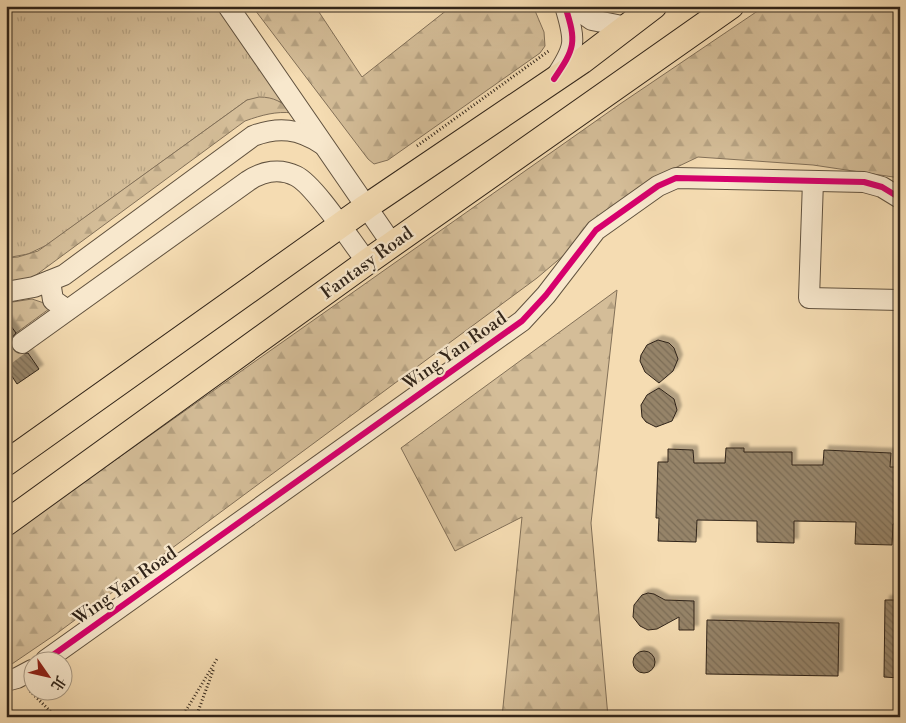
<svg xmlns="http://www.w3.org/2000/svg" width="906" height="723" viewBox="0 0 906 723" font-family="'Libre Bodoni','Noto Serif TC',serif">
  <defs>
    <pattern id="grass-tufts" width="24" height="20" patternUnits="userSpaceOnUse" patternTransform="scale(1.25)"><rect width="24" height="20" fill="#d4bd98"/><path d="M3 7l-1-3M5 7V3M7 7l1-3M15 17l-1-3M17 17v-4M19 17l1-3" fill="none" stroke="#b6a282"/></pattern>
    <pattern id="forest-firs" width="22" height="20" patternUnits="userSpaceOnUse" patternTransform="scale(1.25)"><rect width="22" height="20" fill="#d4bd98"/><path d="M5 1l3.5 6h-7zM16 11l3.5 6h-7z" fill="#b6a282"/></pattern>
    <pattern id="building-back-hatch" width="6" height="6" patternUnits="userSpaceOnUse" patternTransform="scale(1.25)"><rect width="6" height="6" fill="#968469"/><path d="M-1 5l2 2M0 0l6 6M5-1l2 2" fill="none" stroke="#7b6c56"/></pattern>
    <filter id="shadow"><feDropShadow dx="4.5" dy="-4.5" stdDeviation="1" flood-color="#0004"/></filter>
  </defs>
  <rect width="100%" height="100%" fill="#f5dcb2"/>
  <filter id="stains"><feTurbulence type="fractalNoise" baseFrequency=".004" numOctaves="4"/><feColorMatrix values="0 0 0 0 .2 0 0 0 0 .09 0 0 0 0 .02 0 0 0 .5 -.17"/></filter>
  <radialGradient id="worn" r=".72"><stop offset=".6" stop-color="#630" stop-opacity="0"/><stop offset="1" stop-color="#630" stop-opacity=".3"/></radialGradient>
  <!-- grass -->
  <path fill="url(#grass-tufts)" stroke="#827058" d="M 6,6 L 216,6 L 283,102 L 247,100 L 47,245 L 28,254 L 6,258 Z"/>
  <!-- forest -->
  <g fill="url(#forest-firs)" stroke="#827058">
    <path d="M 252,6 L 315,6 L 362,77 L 452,6 L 533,6 L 544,32 L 545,46 L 540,53 L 388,160 L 374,164 L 368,159 Z"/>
    <path d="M 765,6 L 900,6 L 900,178 L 813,165 L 698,157 L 656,177 L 537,278 L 56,634 L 6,668 L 6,537 L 620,104 Z"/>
    <path d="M 259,97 C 274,97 283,102 293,113 C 276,111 262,115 245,121 L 32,278 L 6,286 L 6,258 L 18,257 L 38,251 L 247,100 Z"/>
    <path d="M 617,290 L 591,523 L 608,717 L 502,717 L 522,517 L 455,551 L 401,448 Z"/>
    <path d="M 32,299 L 44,303 L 49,309 L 16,333 L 6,322 L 6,303 Z"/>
  </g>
  <!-- building -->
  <g fill="url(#building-back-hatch)" stroke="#302419" filter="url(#shadow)">
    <path d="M 6,319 L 16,333 L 11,339 L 12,349 L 18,354 L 28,353 L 39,369 L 17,384 L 6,367 Z"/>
    <path d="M 658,340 L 669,343 L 674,348 L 678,359 L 673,371 L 659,383 L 645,372 L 640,361 L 641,355 L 647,345 Z"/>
    <path d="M 659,388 L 674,399 L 677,410 L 672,421 L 656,427 L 646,422 L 642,417 L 641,405 L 647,395 Z"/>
    <path d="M 726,448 L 744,448 L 744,452 L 792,452 L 792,465 L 823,465 L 824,450 L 891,453 L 890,467 L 900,467 L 900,524 L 893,524 L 892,545 L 855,544 L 856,522 L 794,521 L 794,543 L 757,542 L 757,521 L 697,520 L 696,542 L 658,541 L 659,518 L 656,518 L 658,462 L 668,462 L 668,449 L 693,450 L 694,463 L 725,463 Z"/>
    <path d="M 648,593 L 654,594 L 665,600 L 694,601 L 694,630 L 679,630 L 679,617 L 657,629 L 648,630 L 640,626 L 633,617 L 634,605 L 642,595 Z"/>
    <path d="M 885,600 L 900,600 L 900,678 L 884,677 Z"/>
    <path d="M 707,620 L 839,623 L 838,676 L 706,674 Z"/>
    <circle cx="644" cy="662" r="11"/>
  </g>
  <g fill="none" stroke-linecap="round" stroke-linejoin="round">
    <!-- minor-tunnel -->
    <path stroke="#ceb793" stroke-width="20" stroke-dasharray="20 10" stroke-linecap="butt" d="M 6,355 L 22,343"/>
    <defs>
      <g id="minor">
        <path d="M 228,6 L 392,244"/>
        <path d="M 572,6 L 592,20 L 627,27"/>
        <path d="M 555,78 C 576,47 576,42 565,6"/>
        <path d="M 813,181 L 809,298 L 900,300"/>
        <path d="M 50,281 L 53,300 L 67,310"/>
        <path d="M 6,292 L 34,287 L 64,275 L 253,136 C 279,126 299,129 322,144"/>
        <path d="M 22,343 L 248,181 C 263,171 280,168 296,176 C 315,185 352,243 367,262"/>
        <path d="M 46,660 L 522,321 L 546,295 L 596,230 L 658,186 L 676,178 L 864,182 L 882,187 L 900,198"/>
        <path d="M 6,681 L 17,678 L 32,670"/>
      </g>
      <g id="major">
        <path d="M 6,463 L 366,207 L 582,61 L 654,6"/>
        <path d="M 6,523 L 367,262 L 731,6"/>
      </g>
    </defs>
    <!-- minor casing -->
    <use href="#minor" stroke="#61523f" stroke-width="22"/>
    <!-- major casing -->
    <use href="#major" stroke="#302419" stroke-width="27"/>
    <!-- path -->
    <g stroke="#302419" stroke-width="3" stroke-dasharray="1 2.5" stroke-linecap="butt">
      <path d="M 417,146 L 550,50"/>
      <path d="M 30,691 L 56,717"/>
      <path d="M 182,717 L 217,659"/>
      <path d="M 196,717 L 214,668"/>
    </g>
    <!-- minor -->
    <use href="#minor" stroke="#f8e8cd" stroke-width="20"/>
    <!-- major -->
    <use href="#major" stroke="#f5dcb2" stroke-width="25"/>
    <defs>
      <g id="cycleway">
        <path d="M 554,79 C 575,48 577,43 565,6"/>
        <path d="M 46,660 L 522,321 L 546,295 L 596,230 L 658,186 L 676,178 L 864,182 L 882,187 L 900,198"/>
      </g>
    </defs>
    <!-- cycleway casing -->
    <use href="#cycleway" stroke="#f8e8cd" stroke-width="9"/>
    <!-- cycleway -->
    <use href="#cycleway" stroke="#d6006c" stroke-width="6"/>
  </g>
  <g text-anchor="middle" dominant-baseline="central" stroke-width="4.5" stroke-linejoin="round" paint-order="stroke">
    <!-- street labels -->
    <g font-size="18" fill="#302419" stroke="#f8e8cd">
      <text transform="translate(367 263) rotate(-36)">Fantasy Road</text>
      <text transform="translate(455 351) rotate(-35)">Wing Yan Road</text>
      <text transform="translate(125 586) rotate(-35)">Wing Yan Road</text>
    </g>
  </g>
  <!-- margin -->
  <rect width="906" height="723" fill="none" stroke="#f5dcb2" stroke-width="25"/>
  <rect x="8" y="8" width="891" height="708" fill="none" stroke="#302419" stroke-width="2.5"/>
  <rect x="12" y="12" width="881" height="698" fill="none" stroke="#302419"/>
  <!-- north arrow -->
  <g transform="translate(48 676) rotate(124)"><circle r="24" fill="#f8e8cd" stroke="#a89a85"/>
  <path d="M0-4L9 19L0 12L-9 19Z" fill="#8f2418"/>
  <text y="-8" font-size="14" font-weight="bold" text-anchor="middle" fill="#302419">北</text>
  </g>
  <rect width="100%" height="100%" filter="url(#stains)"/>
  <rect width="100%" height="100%" fill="url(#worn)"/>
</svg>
